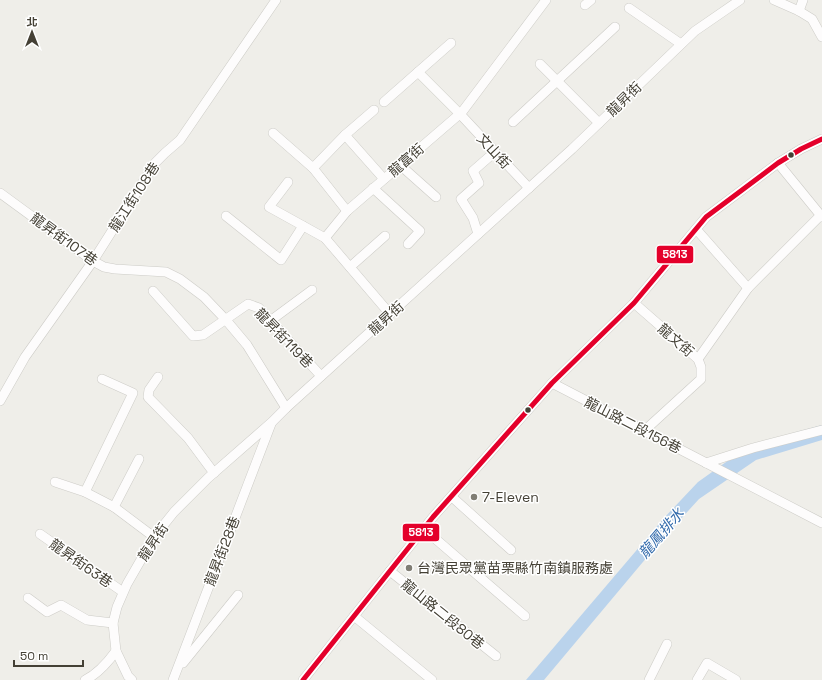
<svg xmlns="http://www.w3.org/2000/svg" width="822" height="680" viewBox="0 0 822 680" font-family="'Space Grotesk','Noto Sans TC',sans-serif">
  <rect width="100%" height="100%" fill="#efeee9"/>
  <!-- water -->
  <path fill="#bad3ec" d="M 822,425 L 822,440 L 756,460 L 699,499 L 658,544 L 544,680 L 526,680 L 664,518 L 698,482 L 736,455 L 768,440 Z"/>
  <g fill="none" stroke-linecap="round" stroke-linejoin="round">
    <defs>
      <g id="minor">
        <path d="M 774,0 L 799,11 L 812,19 L 822,37"/>
        <path d="M 585,5 L 591,0"/>
        <path d="M 629,8 L 681,44"/>
        <path d="M 799,11 L 803,0"/>
        <path d="M 540,64 L 599,123"/>
        <path d="M 418,72 L 460,114 L 529,188"/>
        <path d="M 384,102 L 451,43"/>
        <path d="M 374,110 L 345,135 L 384,179"/>
        <path d="M 513,122 L 615,27"/>
        <path d="M 273,133 L 313,168 L 347,211"/>
        <path d="M 778,163 L 822,217"/>
        <path d="M 400,165 L 436,197"/>
        <path d="M 313,168 L 345,135"/>
        <path d="M 288,182 L 269,207 L 325,238 L 390,314"/>
        <path d="M 373,188 L 420,231 L 408,244"/>
        <path d="M 0,193 L 93,261 L 104,267 L 115,269 L 166,272 L 180,279 L 204,297 L 226,320 L 247,345 L 286,408"/>
        <path d="M 226,216 L 281,260 L 303,226"/>
        <path d="M 696,229 L 748,288"/>
        <path d="M 478,234 L 473,218 L 461,199 L 479,183 L 473,171 L 489,157"/>
        <path d="M 325,238 L 347,211 L 462,112 L 546,0"/>
        <path d="M 350,267 L 385,236"/>
        <path d="M 153,291 L 193,336 L 203,335 L 248,304 L 259,308 L 321,376"/>
        <path d="M 634,303 L 698,359 L 701,367 L 701,379 L 644,431"/>
        <path d="M 270,321 L 312,290"/>
        <path d="M 698,359 L 748,288 L 821,215"/>
        <path d="M 158,377 L 149,390 L 148,397 L 188,438 L 214,473"/>
        <path d="M 552,383 C 642,430 732,476 822,523"/>
        <path d="M 0,401 L 25,357 L 93,261 L 155,163 L 165,153 L 180,140 L 276,0"/>
        <path d="M 706,463 L 753,448 L 822,430"/>
        <path d="M 55,482 L 85,492 L 114,507 L 154,537"/>
        <path d="M 85,492 L 133,393 L 102,379"/>
        <path d="M 452,497 L 511,550"/>
        <path d="M 114,507 L 139,459"/>
        <path d="M 424,529 L 525,616"/>
        <path d="M 40,534 L 123,592"/>
        <path d="M 390,571 L 496,656"/>
        <path d="M 28,598 L 47,612 L 61,605 L 87,620 L 113,623"/>
        <path d="M 354,616 L 432,680"/>
        <path d="M 183,663 L 238,595"/>
        <path d="M 85,680 C 98,674 108,662 116,651"/>
        <path d="M 132,680 L 128,676 L 116,651 L 113,623 L 117,607 L 127,584 L 154,537 L 174,512 L 208,478 L 272,422 L 286,408 L 572,149 L 695,31 L 740,0"/>
        <path d="M 173,680 L 271,424"/>
        <path d="M 303,680 L 433,517 L 552,383 L 634,303 L 706,217 L 778,163 L 801,149 L 822,139"/>
        <path d="M 649,680 L 667,644"/>
        <path d="M 697,680 L 707,663 L 736,680"/>
      </g>
    </defs>
    <!-- minor casing -->
    <use href="#minor" stroke="#cdccc7" stroke-width="10"/>
    <!-- minor -->
    <use href="#minor" stroke="#fdfcfc" stroke-width="9"/>
    <defs>
      <path id="bus-1" d="M 303,680 L 433,517 L 552,383 L 634,303 L 706,217 L 778,163 L 801,149 L 822,139"/>
    </defs>
    <!-- bus-1 casing -->
    <use href="#bus-1" stroke="#fff" stroke-width="8"/>
    <!-- bus-1 -->
    <use href="#bus-1" stroke="#e4002b" stroke-width="5"/>
  </g>
  <!-- markers -->
  <g fill="#444035" stroke="#fff" stroke-width="1.5">
    <circle cx="791" cy="155" r="3.5"/>
    <circle cx="528" cy="410" r="3.5"/>
  </g>
  <g fill="#807d74" stroke="#fff" stroke-width="1.5">
    <circle cx="474" cy="497" r="4"/>
    <circle cx="409" cy="568" r="4"/>
  </g>
  <g text-anchor="middle" dominant-baseline="central" stroke-width="3" stroke-linejoin="round" paint-order="stroke">
    <!-- street labels -->
    <g font-size="14" fill="#444035" stroke="#fff">
      <text transform="translate(624 99) rotate(-44)">龍昇街</text>
      <text transform="translate(494 151) rotate(47)">文山街</text>
      <text transform="translate(406 160) rotate(-41)">龍富街</text>
      <text transform="translate(134 197) rotate(-57)">龍江街108巷</text>
      <text transform="translate(64 239) rotate(36)">龍昇街107巷</text>
      <text transform="translate(386 318) rotate(-42)">龍昇街</text>
      <text transform="translate(284 338) rotate(46)">龍昇街119巷</text>
      <text transform="translate(676 340) rotate(41)">龍文街</text>
      <text transform="translate(633 425) rotate(27)">龍山路二段156巷</text>
      <text transform="translate(153 542) rotate(-56)">龍昇街</text>
      <text transform="translate(222 551) rotate(-69)">龍昇街28巷</text>
      <text transform="translate(81 563) rotate(35)">龍昇街63巷</text>
      <text transform="translate(443 614) rotate(39)">龍山路二段80巷</text>
    </g>
    <!-- poi labels -->
    <g font-size="14" fill="#444035" stroke="#fff" text-anchor="start">
      <text x="482" y="497">7-Eleven</text>
      <text x="417" y="568">台灣民眾黨苗栗縣竹南鎮服務處</text>
    </g>
    <!-- water labels -->
    <g font-size="15" font-style="italic" fill="#336bac" stroke="#fff">
      <text transform="translate(661 533) rotate(-49)">龍鳳排水</text>
    </g>
  </g>
  <g stroke="#fff" stroke-width="1.5">
    <rect x="656" y="245" width="38" height="19" rx="4" fill="#e4002b"/>
    <rect x="402" y="523" width="38" height="19" rx="4" fill="#e4002b"/>
  </g>
  <g font-size="11" text-anchor="middle" font-weight="bold" fill="#fff">
    <text x="675" y="258">5813</text>
    <text x="421" y="536">5813</text>
  </g>
  <!-- north arrow -->
  <g transform="translate(32 32)" stroke="#ffffff" stroke-width="3" paint-order="stroke">
  <path d="M0-3L7 15L0 10L-7 15Z" fill="#444035"/>
  <text y="-6" font-size="11" font-weight="bold" text-anchor="middle" fill="#444035">北</text>
  </g>
  <!-- scale -->
  <path d="M14 660v6h69v-6" fill="none" stroke="#444035" stroke-width="2"/>
  <text x="20" y="660" font-size="12" fill="#444035" stroke="#ffffff" stroke-width="3" paint-order="stroke">50 m</text>
</svg>
